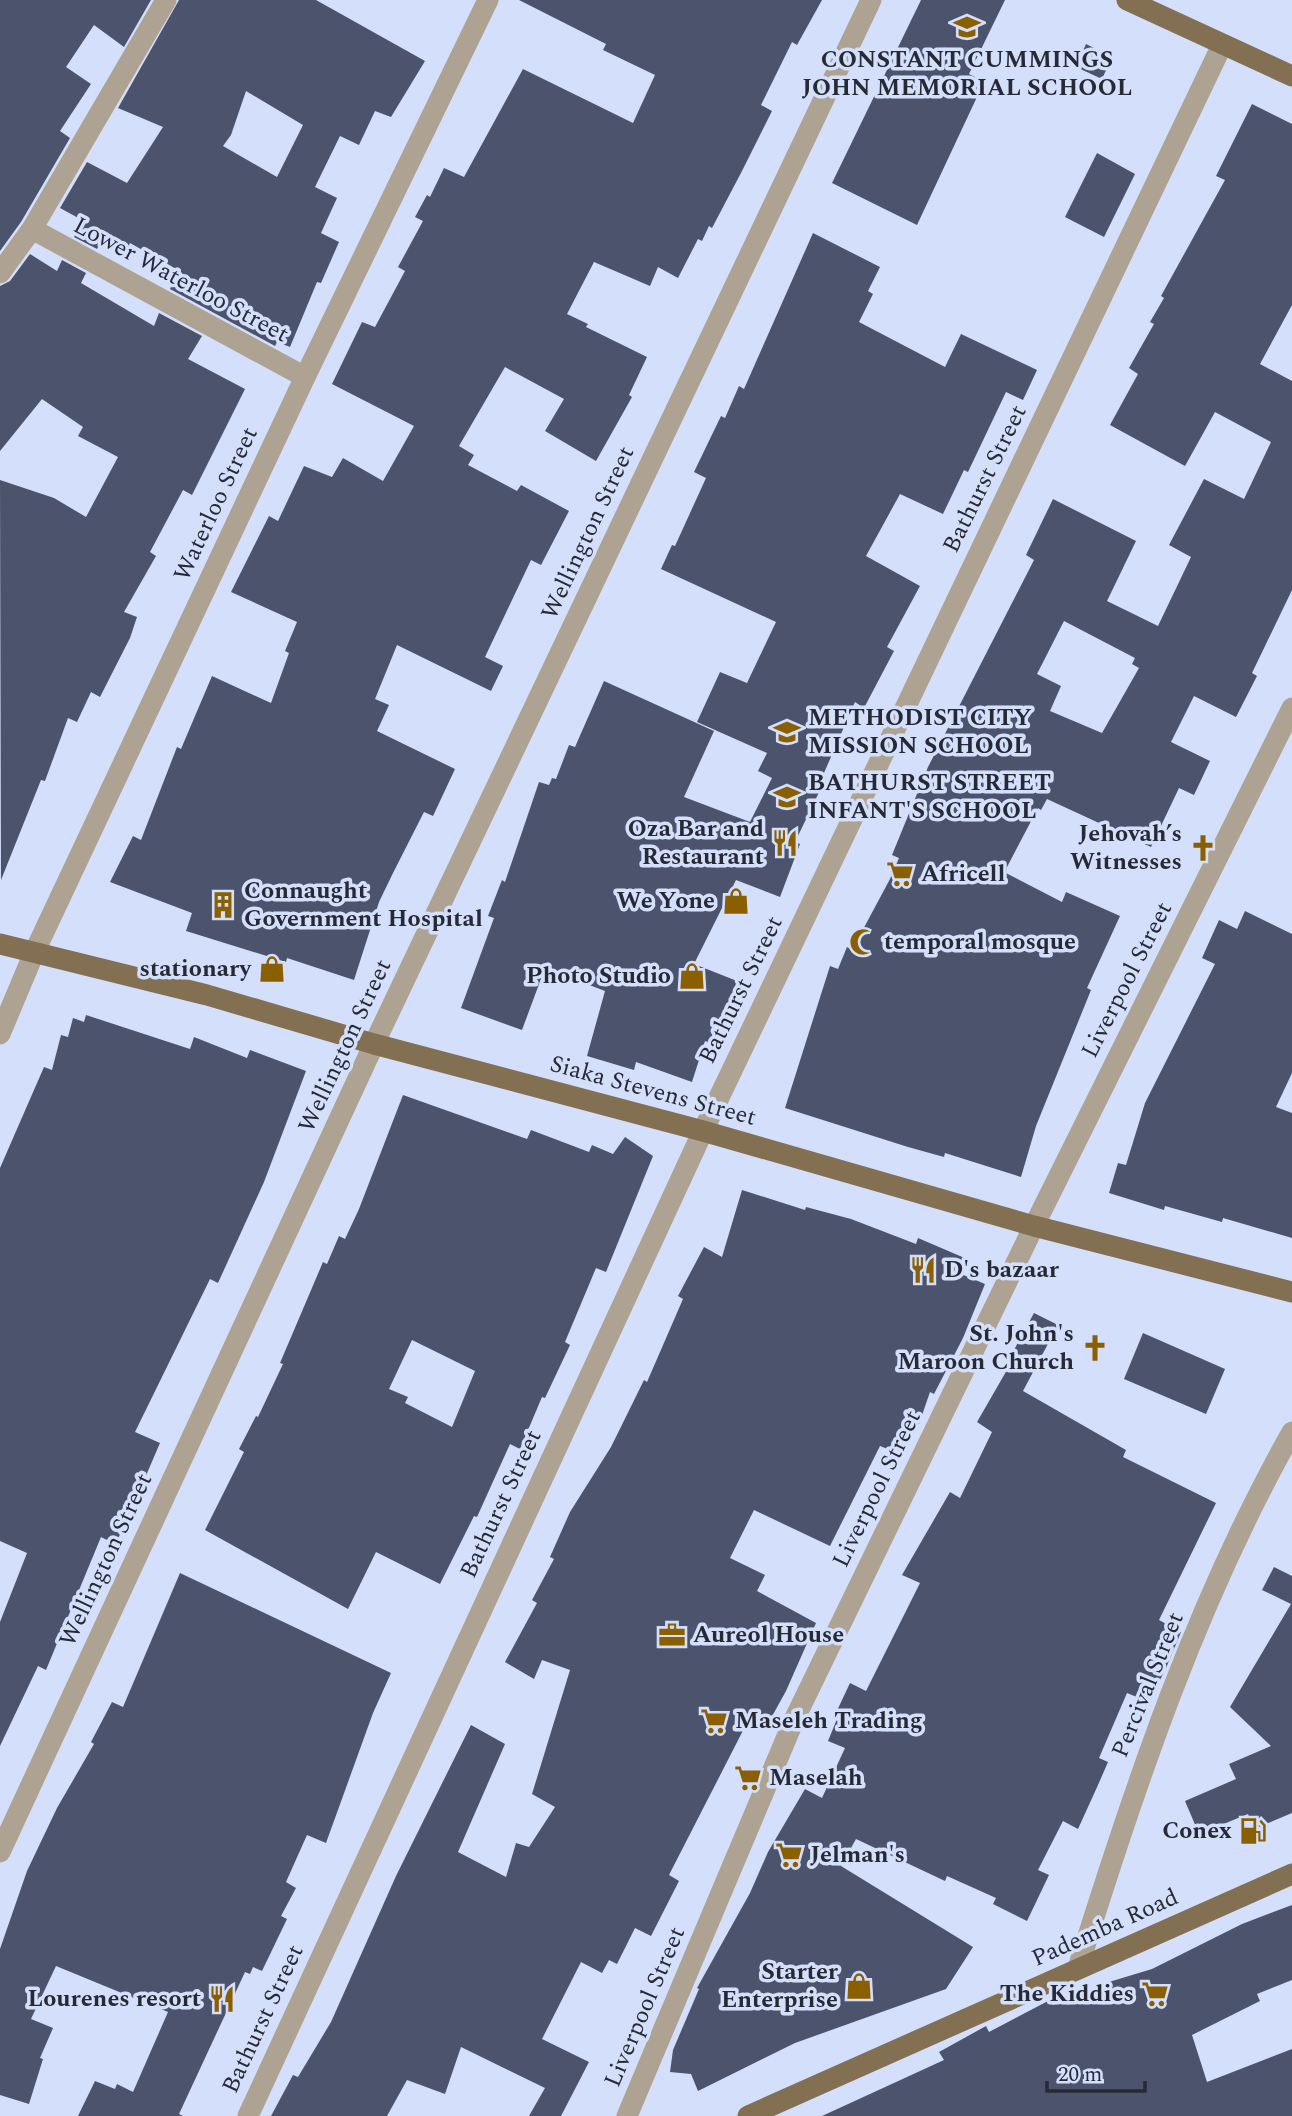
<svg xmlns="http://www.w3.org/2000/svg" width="1292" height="2116" viewBox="0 0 1292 2116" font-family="Spectral,serif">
  <rect width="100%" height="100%" fill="#d4dffc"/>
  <!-- building -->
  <g fill="#4b546c" fill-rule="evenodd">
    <path d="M 0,0 L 151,0 L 124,47 L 94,25 L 66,67 L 91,84 L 60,131 L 70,138 L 21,222 L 0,251 Z"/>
    <path d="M 179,0 L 316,0 L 425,61 L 391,117 L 375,111 L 359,145 L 340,136 L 315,187 L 337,198 L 321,233 L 339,242 L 321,283 L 317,282 L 290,347 L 277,342 L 275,346 L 170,289 L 178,270 L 130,243 L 126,251 L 103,237 L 97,249 L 74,237 L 82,220 L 60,208 L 87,162 L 127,183 L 163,127 L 118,108 ZM 246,91 L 303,125 L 277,177 L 223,146 L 231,135 Z"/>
    <path d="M 519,0 L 822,0 L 797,45 L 792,42 L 761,105 L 772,111 L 742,171 L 712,228 L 709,226 L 702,241 L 698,239 L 678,278 L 658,267 L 650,286 L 594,262 L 567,314 L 588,324 L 586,327 L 647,357 L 629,395 L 632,397 L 596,461 L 545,431 L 564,399 L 505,367 L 459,446 L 474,455 L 468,465 L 517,491 L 521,485 L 569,511 L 541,565 L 531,560 L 485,657 L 503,666 L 491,691 L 397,645 L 375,699 L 389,705 L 377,731 L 455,769 L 433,816 L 424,812 L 393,873 L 379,902 L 354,980 L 287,958 L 286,962 L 186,931 L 192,913 L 110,882 L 133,836 L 141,840 L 177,747 L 181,749 L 212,676 L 271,703 L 289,653 L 285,651 L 297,622 L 231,592 L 269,516 L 278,521 L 304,466 L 332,477 L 343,458 L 383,481 L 414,426 L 332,384 L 362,322 L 375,327 L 405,271 L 398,267 L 423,221 L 415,217 L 427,195 L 430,197 L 444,168 L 464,177 L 523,69 L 633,123 L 655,75 L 603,50 L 606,44 Z"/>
    <path d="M 921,0 L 1005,0 L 969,74 L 984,82 L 917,225 L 832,183 Z"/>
    <path d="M 1086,44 L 1112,57 L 1102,79 L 1076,67 Z"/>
    <path d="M 1252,104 L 1292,124 L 1292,305 L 1260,364 L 1292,381 L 1292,590 L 1252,673 L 1257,676 L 1236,717 L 1194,696 L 1171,742 L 1210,761 L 1194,795 L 1179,788 L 1151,847 L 1047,799 L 1041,810 L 1038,808 L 1007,867 L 1006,873 L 1062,902 L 1066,892 L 1120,916 L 1087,988 L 1091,990 L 1036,1126 L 1021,1177 L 945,1153 L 944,1157 L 908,1147 L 785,1108 L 830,966 L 838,969 L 847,947 L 852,950 L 890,879 L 899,858 L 892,855 L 928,767 L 1034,560 L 1026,555 L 1053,499 L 1136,541 L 1107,601 L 1158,626 L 1191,557 L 1169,545 L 1204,479 L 1244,499 L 1271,442 L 1215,412 L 1185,466 L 1110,425 L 1138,374 L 1129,368 L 1154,324 L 1150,322 L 1164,298 L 1161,296 L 1225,180 L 1216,176 ZM 1064,621 L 1135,658 L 1132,664 L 1139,668 L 1102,733 L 1050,711 L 1061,686 L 1037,674 Z"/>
    <path d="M 1097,153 L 1135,174 L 1104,237 L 1065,217 Z"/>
    <path d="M 813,233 L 880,267 L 868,291 L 873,294 L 859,322 L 945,367 L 961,334 L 1037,370 L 1023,400 L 1006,392 L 968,472 L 964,470 L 943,514 L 900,494 L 866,556 L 920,586 L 887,647 L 894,651 L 864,708 L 855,702 L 820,782 L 823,784 L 795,842 L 800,844 L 780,897 L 736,880 L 694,964 L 737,981 L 713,1044 L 705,1041 L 692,1082 L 636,1062 L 634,1070 L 587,1056 L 605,991 L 545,968 L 522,1030 L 461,1008 L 494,918 L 488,916 L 502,880 L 505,882 L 539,782 L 549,785 L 552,778 L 556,779 L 569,745 L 575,747 L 604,681 L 714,731 L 684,797 L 750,822 L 772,778 L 758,771 L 767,753 L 697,722 L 720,672 L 747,683 L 776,622 L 661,569 L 672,545 L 675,546 L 706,478 L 694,472 L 721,416 L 725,418 L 739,386 L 744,389 Z"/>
    <path d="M 30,254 L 57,271 L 62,260 L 86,273 L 81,283 L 154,326 L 159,313 L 202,336 L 188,359 L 245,389 L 192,495 L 183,490 L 150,552 L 156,556 L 124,612 L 137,617 L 130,638 L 100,697 L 91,692 L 77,722 L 68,718 L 45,781 L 41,780 L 1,880 L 0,480 L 54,498 L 86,517 L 118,457 L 78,436 L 83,427 L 42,399 L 0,451 L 0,286 L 10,281 Z"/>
    <path d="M 1245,911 L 1292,934 L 1292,1073 L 1276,1107 L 1292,1113 L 1292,1238 L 1223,1218 L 1222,1222 L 1165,1206 L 1164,1210 L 1109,1193 L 1118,1163 L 1126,1165 L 1145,1103 L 1215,964 L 1202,958 L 1219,920 L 1237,929 Z"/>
    <path d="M 86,1015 L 190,1049 L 194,1037 L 247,1058 L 250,1050 L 306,1071 L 264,1182 L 218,1283 L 210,1279 L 135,1432 L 160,1443 L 123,1529 L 115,1544 L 101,1537 L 46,1670 L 38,1666 L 0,1746 L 0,1622 L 27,1553 L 0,1541 L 0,1168 L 44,1067 L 52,1070 L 61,1035 L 68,1037 L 73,1018 L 84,1022 Z"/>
    <path d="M 403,1095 L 527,1139 L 531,1130 L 589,1152 L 592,1145 L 613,1154 L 625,1137 L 653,1156 L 606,1272 L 596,1268 L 565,1342 L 570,1345 L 545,1398 L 542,1397 L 520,1449 L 510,1444 L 477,1517 L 474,1516 L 440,1584 L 376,1552 L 348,1609 L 205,1530 L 244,1452 L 239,1449 L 256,1416 L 258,1417 L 283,1364 L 280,1363 L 323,1262 L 327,1264 L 339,1236 L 345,1239 L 359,1209 ZM 412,1340 L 475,1371 L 452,1427 L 405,1403 L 408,1397 L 389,1389 Z"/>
    <path d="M 742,1190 L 805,1210 L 806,1207 L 851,1219 L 916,1244 L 918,1238 L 967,1259 L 961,1274 L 985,1284 L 963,1338 L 934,1394 L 930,1392 L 919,1424 L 908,1420 L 895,1452 L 880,1446 L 830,1546 L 754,1510 L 730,1558 L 765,1575 L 757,1591 L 816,1623 L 786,1691 L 770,1720 L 753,1711 L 669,1875 L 679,1881 L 651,1936 L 635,1928 L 617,1964 L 609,1960 L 602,1973 L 581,1962 L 542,2039 L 589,2062 L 561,2116 L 529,2116 L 545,2088 L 461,2047 L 445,2094 L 407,2080 L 387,2116 L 271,2116 L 293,2075 L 298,2077 L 331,2022 L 396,1876 L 471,1725 L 505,1744 L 458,1852 L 506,1877 L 516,1843 L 529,1847 L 555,1807 L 532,1794 L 570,1670 L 542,1660 L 534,1679 L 505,1662 L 537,1603 L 532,1600 L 554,1559 L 550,1557 L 570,1512 L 611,1447 L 644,1380 L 647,1382 L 683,1299 L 678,1296 L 704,1247 L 722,1257 Z"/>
    <path d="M 1034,1313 L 1058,1325 L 1023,1391 L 1126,1450 L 1123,1457 L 1216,1503 L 1159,1620 L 1181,1632 L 1166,1668 L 1149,1702 L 1127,1693 L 1099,1758 L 1108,1762 L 1098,1785 L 1078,1829 L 1063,1821 L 1038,1870 L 1049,1875 L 1027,1921 L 993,1904 L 996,1898 L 947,1876 L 945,1881 L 856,1839 L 841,1866 L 973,1947 L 946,1989 L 795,2043 L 698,2091 L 691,2074 L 670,2072 L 673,2050 L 699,1989 L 697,1988 L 750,1893 L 768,1852 L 805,1789 L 822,1798 L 845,1748 L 828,1741 L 837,1719 L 834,1717 L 850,1683 L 866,1691 L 920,1583 L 902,1575 L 950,1492 L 960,1498 L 992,1432 L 977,1422 L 1011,1363 L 1008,1361 Z"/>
    <path d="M 1143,1333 L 1225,1369 L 1206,1414 L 1124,1379 Z"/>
    <path d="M 1274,1567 L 1292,1576 L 1292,1813 L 1254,1829 L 1248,1814 L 1199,1834 L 1185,1801 L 1236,1779 L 1229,1764 L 1271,1746 L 1230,1707 L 1291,1604 L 1262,1590 Z"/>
    <path d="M 180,1573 L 391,1673 L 373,1713 L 326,1843 L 307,1835 L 286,1882 L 296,1888 L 281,1916 L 287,1919 L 262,1971 L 253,1967 L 250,1974 L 245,1972 L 179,2114 L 183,2116 L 78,2116 L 95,2081 L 115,2089 L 117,2084 L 133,2092 L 168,2012 L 56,1966 L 31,2019 L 53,2028 L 40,2058 L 43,2059 L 29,2104 L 0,2095 L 0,1949 L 27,1871 L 57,1808 L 94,1744 L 91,1742 L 112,1702 L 123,1707 Z"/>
    <path d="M 1292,1905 L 1292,1980 L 1257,1994 L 1260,2001 L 1192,2035 L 1207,2082 L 1292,2049 L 1292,2116 L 822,2116 L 944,2060 L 939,2052 L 986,2026 L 989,2032 L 1050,2000 L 1053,2005 L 1109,1982 L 1152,1969 L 1242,1924 Z"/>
  </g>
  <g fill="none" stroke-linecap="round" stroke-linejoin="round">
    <!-- minor -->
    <g stroke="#aea392" stroke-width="21">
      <path d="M 32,229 L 305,377"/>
      <path d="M 0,273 L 32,229 L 166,0"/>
      <path d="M 0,1034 L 34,953 L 305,377 L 488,0"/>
      <path d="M 0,1852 L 374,1044 L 871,0"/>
      <path d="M 1078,1968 C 1135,1785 1197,1600 1292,1432"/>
      <path d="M 248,2116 L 703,1131 L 1222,45"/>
      <path d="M 627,2116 L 794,1720 L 1034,1226 L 1292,708"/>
    </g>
    <!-- major -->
    <g stroke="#836f52" stroke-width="21">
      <path d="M 1127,0 L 1292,76"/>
      <path d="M 0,944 L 207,995 L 374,1044 L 703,1131 L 1034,1226 L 1292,1292"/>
      <path d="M 748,2116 L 1292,1874"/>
    </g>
  </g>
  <!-- icons -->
  <defs>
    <symbol id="school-bare" viewBox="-9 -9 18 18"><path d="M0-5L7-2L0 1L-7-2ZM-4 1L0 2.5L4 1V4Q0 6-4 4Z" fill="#8a5f00" stroke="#d4dffc" stroke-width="2.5" paint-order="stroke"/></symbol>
    <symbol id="restaurant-bare" viewBox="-9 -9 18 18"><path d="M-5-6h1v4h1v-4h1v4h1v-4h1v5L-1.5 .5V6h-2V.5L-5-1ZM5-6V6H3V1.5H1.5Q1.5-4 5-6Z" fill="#8a5f00" stroke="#d4dffc" stroke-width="2.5" paint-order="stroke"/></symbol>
    <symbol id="church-bare" viewBox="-9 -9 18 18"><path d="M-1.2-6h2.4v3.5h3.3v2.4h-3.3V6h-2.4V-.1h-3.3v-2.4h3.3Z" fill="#8a5f00" stroke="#d4dffc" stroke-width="2.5" paint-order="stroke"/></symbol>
    <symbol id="supermarket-bare" viewBox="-9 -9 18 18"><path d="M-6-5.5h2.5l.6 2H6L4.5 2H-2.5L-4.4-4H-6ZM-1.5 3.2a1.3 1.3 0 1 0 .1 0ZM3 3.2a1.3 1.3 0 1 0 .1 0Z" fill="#8a5f00" stroke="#d4dffc" stroke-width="2.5" paint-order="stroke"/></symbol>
    <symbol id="shop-bare" viewBox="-9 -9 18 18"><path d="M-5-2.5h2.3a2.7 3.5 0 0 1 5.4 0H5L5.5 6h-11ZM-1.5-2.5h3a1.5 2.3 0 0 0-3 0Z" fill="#8a5f00" stroke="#d4dffc" stroke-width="2.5" paint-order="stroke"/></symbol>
    <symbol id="building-bare" viewBox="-9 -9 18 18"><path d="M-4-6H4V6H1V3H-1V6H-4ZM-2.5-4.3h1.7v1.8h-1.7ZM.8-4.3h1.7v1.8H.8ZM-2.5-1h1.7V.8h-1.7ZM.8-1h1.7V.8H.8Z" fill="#8a5f00" stroke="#d4dffc" stroke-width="2.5" paint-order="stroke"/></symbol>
    <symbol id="mosque-bare" viewBox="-9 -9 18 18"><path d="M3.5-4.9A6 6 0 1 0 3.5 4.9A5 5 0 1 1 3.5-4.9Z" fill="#8a5f00" stroke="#d4dffc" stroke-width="2.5" paint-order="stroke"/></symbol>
    <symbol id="office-bare" viewBox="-9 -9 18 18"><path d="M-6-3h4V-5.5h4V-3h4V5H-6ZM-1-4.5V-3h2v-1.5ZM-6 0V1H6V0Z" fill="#8a5f00" stroke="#d4dffc" stroke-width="2.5" paint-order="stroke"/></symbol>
    <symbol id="fuel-bare" viewBox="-9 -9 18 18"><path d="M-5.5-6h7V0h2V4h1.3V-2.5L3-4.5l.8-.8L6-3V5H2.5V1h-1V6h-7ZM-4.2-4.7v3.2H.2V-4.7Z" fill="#8a5f00" stroke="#d4dffc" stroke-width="2.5" paint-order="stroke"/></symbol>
  </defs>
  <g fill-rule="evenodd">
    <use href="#school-bare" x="948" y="8" width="38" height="38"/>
    <use href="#school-bare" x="768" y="713" width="38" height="38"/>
    <use href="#school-bare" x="768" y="778" width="38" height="38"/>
    <use href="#restaurant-bare" x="766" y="824" width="38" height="38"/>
    <use href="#church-bare" x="1184" y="829" width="38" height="38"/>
    <use href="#supermarket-bare" x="881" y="855" width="38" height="38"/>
    <use href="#shop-bare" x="717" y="882" width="38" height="38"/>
    <use href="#building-bare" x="204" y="886" width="38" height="38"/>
    <use href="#mosque-bare" x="844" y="923" width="38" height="38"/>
    <use href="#shop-bare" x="253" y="950" width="38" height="38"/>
    <use href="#shop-bare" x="673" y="957" width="38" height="38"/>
    <use href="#restaurant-bare" x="904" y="1251" width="38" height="38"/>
    <use href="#church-bare" x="1076" y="1329" width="38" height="38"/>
    <use href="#office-bare" x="653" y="1616" width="38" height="38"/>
    <use href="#supermarket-bare" x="695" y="1702" width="38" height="38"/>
    <use href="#supermarket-bare" x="729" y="1759" width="38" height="38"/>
    <use href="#fuel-bare" x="1234" y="1812" width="38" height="38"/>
    <use href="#supermarket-bare" x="770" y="1836" width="38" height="38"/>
    <use href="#shop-bare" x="840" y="1967" width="38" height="38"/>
    <use href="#supermarket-bare" x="1136" y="1975" width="38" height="38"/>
    <use href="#restaurant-bare" x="203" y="1980" width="38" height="38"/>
  </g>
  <g text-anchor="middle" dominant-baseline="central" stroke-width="7" stroke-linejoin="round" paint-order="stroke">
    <!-- poi labels -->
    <g font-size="24" font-weight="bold" fill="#262a35" stroke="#d4dffc" text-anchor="start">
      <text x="967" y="60" text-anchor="middle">CONSTANT CUMMINGS<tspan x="967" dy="28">JOHN MEMORIAL SCHOOL</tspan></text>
      <text x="808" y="718">METHODIST CITY<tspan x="808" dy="28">MISSION SCHOOL</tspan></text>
      <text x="808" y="783">BATHURST STREET<tspan x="808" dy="28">INFANT'S SCHOOL</tspan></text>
      <text x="764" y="829" text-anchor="end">Oza Bar and<tspan x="764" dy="28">Restaurant</tspan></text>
      <text x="1182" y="834" text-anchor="end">Jehovah’s<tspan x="1182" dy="28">Witnesses</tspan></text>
      <text x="921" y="874">Africell</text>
      <text x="244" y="891">Connaught<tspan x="244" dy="28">Government Hospital</tspan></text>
      <text x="715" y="901" text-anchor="end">We Yone</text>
      <text x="884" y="942">temporal mosque</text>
      <text x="251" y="969" text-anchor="end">stationary</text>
      <text x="671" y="976" text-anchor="end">Photo Studio</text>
      <text x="944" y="1270">D's bazaar</text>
      <text x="1074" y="1334" text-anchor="end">St. John's<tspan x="1074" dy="28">Maroon Church</tspan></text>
      <text x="693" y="1635">Aureol House</text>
      <text x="735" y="1721">Maseleh Trading</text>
      <text x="769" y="1778">Maselah</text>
      <text x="1232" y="1831" text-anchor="end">Conex</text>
      <text x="810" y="1855">Jelman's</text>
      <text x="838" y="1972" text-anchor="end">Starter<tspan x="838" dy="28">Enterprise</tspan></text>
      <text x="1134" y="1994" text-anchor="end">The Kiddies</text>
      <text x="201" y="1999" text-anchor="end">Lourenes resort</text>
    </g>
    <!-- street labels -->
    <g font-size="24" fill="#262a35" stroke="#d4dffc">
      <text transform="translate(181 280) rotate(28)">Lower Waterloo Street</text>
      <text transform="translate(985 479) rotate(-64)">Bathurst Street</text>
      <text transform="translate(216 504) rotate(-65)">Waterloo Street</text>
      <text transform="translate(588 533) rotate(-65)">Wellington Street</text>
      <text transform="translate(1127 980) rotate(-63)">Liverpool Street</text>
      <text transform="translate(741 990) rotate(-64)">Bathurst Street</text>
      <text transform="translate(345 1046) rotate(-65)">Wellington Street</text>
      <text transform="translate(653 1091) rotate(15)">Siaka Stevens Street</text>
      <text transform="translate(877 1489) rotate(-64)">Liverpool Street</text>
      <text transform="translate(501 1504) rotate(-65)">Bathurst Street</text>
      <text transform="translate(106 1560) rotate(-65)">Wellington Street</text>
      <text transform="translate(1148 1685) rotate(-68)">Percival Street</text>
      <text transform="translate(1105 1928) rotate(-24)">Pademba Road</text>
      <text transform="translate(645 2007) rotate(-67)">Liverpool Street</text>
      <text transform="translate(263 2019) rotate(-65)">Bathurst Street</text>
    </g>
  </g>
  <!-- scale -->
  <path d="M1047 2081v10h98v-10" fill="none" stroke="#262a35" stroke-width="3.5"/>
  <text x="1058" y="2081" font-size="21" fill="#262a35" stroke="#d4dffc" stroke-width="5" paint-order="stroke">20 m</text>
</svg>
